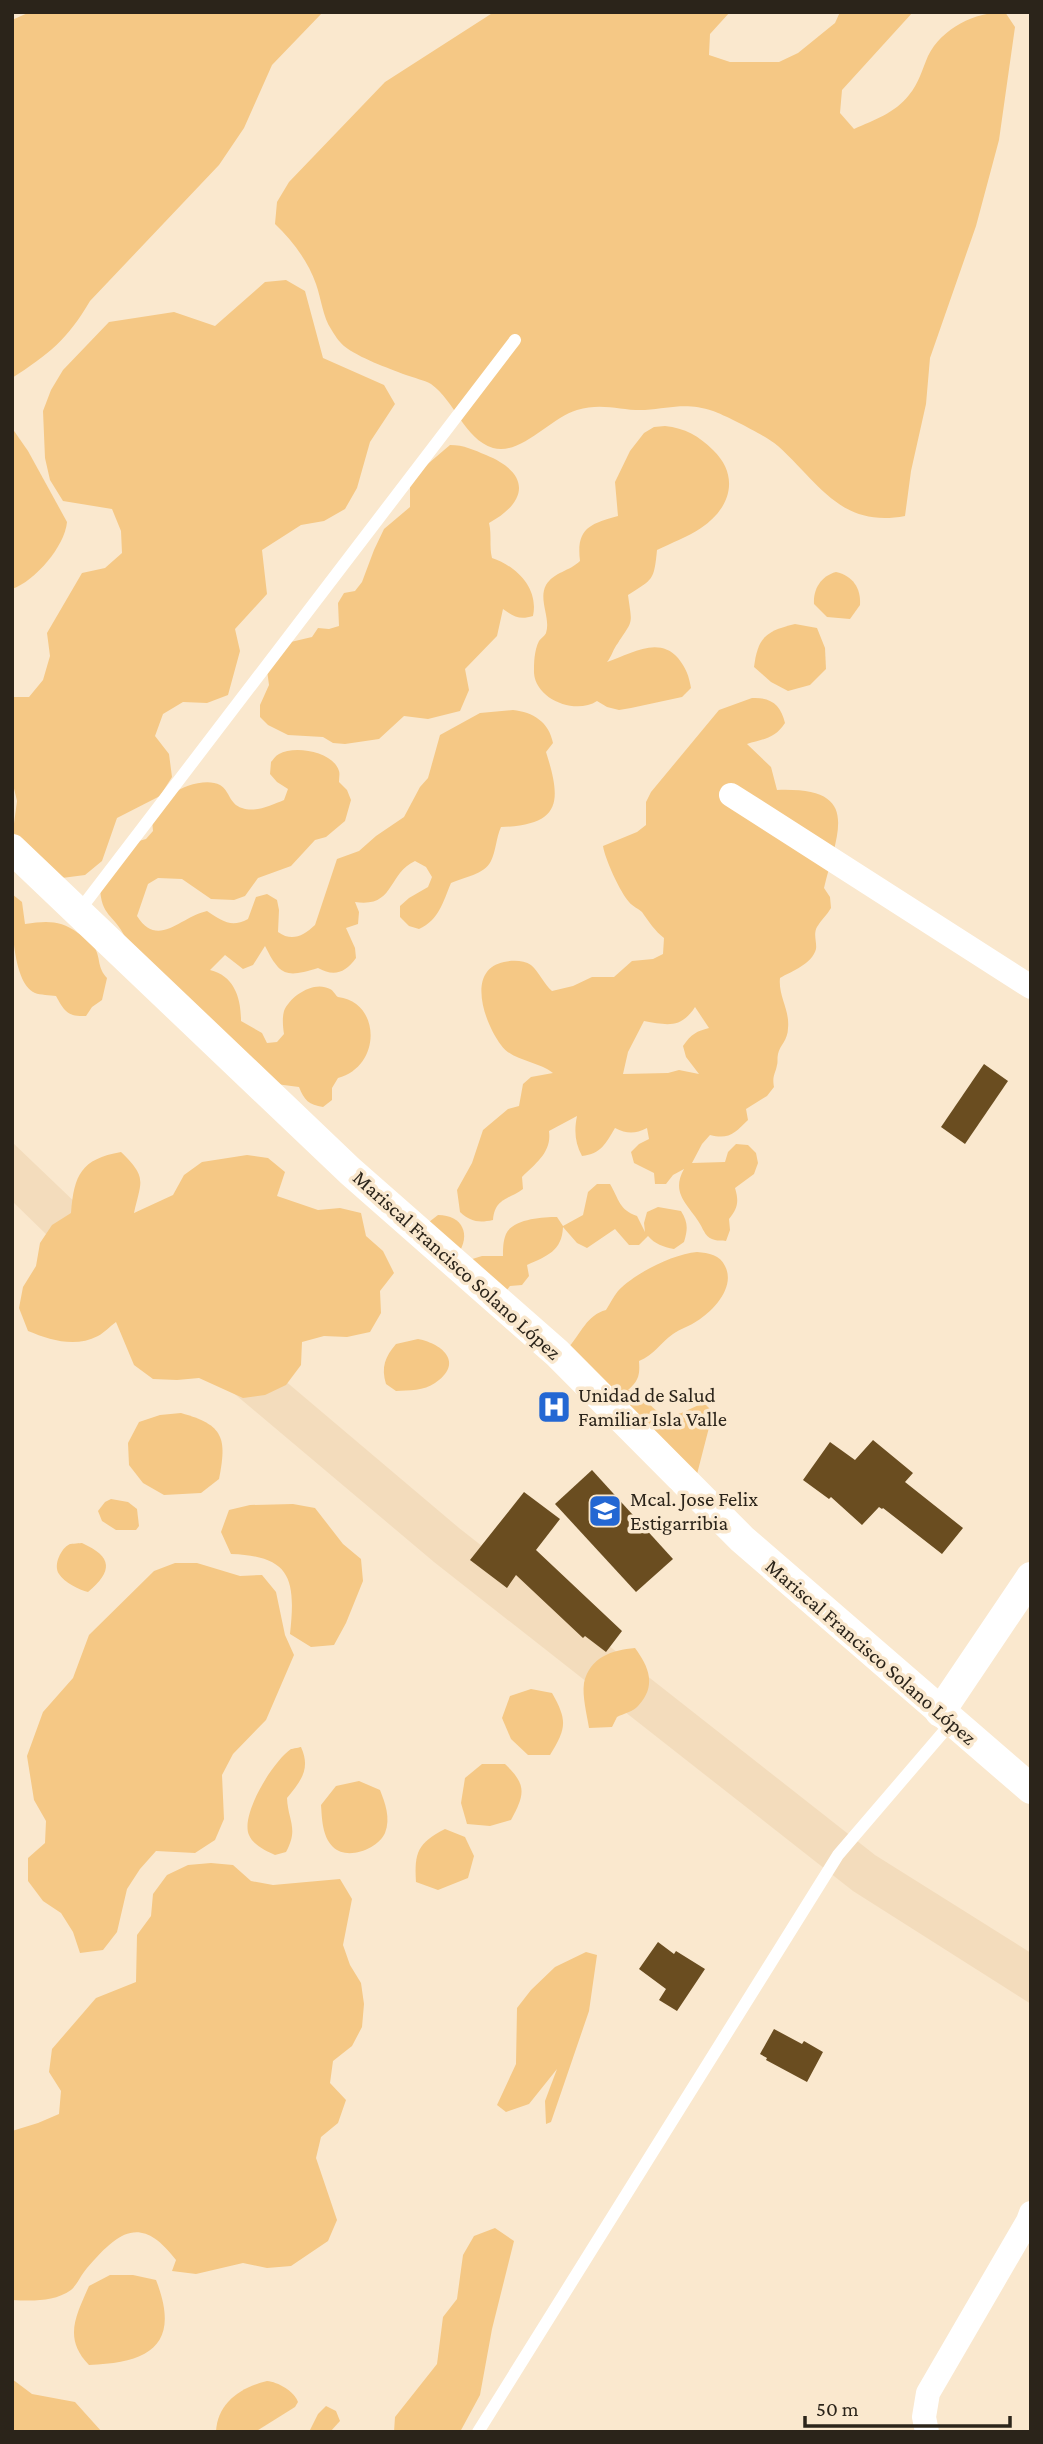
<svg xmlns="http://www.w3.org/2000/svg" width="1043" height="2444" viewBox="0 0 1043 2444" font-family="'Crimson Pro',serif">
  <rect width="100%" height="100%" fill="#fae8ce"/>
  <!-- built -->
  <path fill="#f3dcbc" d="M 12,1142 L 81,1208 L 459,1528 L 875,1855 L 1031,1953 L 1031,2004 L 853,1891 L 434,1562 L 51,1239 L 12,1201 Z"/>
  <!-- green -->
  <g fill="#f5c885" fill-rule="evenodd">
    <path d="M 30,12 L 323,12 L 272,65 L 244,128 L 219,165 L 90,301 C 68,339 48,355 12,378 L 12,20 Z"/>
    <path d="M 494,12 L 730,12 L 710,34 L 709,55 L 730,62 L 779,62 L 798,53 L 835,23 L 840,12 L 913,12 L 842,90 L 840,113 L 854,129 C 874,120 895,113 909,95 C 919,83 922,70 928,56 C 942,28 975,12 1005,12 L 1015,27 L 999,140 L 976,226 L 930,358 L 926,404 L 911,471 L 905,516 C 841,528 820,484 778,446 C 768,437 727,416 713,411 C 687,402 670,408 645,410 C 621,411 603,402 577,410 C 550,418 521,456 493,448 C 464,439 455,401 431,384 C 424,380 414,378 406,375 C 388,368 359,358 344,346 C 339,342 334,334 331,329 C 323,317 321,298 316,284 C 308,261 292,240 275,224 L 277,202 L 289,182 L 385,82 Z"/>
    <path d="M 286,280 L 305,291 L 323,358 L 384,385 L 395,404 L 370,442 L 357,488 L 345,509 L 324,521 L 301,525 L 262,550 L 267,594 L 235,629 L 240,651 L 228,695 L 207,703 L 183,702 L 163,714 L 155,736 L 169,754 L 172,777 L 160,796 L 117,818 L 102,861 L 85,875 L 62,878 L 22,851 L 13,831 L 17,801 L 12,780 L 12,697 L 29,697 L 43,680 L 50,656 L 47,633 L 82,573 L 105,568 L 122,553 L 121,531 L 112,509 L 63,501 L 50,480 L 45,458 L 43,411 L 51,390 L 63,370 L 109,322 L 174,312 L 215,326 L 265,282 Z"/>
    <path d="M 665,426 C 685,428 699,436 713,450 C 740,476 731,508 701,528 C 688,537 671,543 657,550 C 654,581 653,579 628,595 C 632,625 634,619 618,643 C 613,649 612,656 607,662 C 629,655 658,635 678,658 C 686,668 689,676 691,688 L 682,697 L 631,708 L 619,710 L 607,707 L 597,701 C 576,715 536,700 534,673 C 534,663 534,651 539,641 C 541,638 545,636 546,633 C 551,618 538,600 546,585 C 554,572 570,571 580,561 C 576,528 590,524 618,516 L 615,482 L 630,451 L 644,433 L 654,427 Z"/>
    <path d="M 12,428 L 28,451 L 67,522 C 65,546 35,581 12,589 Z"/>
    <path d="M 450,445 C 464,445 474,450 486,455 C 530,473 529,501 489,523 C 492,535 489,546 492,558 C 516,566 539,588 533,616 C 520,620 514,617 503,609 L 497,636 L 465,669 L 469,690 L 460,711 L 428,719 L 404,716 L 379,739 L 345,744 L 333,743 L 323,737 L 288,735 L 268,725 L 260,717 L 260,705 L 269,685 L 266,663 L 278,645 L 312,637 L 318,628 L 329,629 L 339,626 L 338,603 L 344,593 L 355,591 L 362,582 L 374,550 L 384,529 L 410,507 L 410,484 L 416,474 Z"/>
    <path d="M 836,572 C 853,576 861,588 860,605 L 850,619 L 827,617 L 814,604 C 813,589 821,576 836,572 Z"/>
    <path d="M 795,624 L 817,628 L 825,648 L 826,669 L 810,685 L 788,691 L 771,682 L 754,667 C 758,637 766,631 795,624 Z"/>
    <path d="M 752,698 C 771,697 781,705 785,723 C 775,739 762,739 747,744 L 771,767 L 777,790 C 862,787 838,830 824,888 L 830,897 L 831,908 C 827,915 821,920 817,927 C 813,934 817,942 816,949 C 812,964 792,971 780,978 C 778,996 790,1010 788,1028 C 788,1040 780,1045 778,1054 C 777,1058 778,1062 777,1065 C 775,1075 772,1076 774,1087 L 767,1096 L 746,1109 L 748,1120 C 735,1133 729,1140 710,1135 L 702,1144 L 692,1163 L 725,1162 L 728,1152 L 736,1144 L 748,1145 L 756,1153 L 758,1163 L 754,1174 L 735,1188 C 739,1201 738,1208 729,1219 L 730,1230 L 726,1241 C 722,1240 718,1241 715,1240 C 706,1238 704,1231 700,1224 C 689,1205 670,1194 684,1169 L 673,1175 L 666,1184 L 655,1184 L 654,1173 L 634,1163 L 631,1152 L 639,1144 L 649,1139 L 647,1128 C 635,1134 627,1134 615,1128 C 606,1143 601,1154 582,1156 C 575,1143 574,1131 577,1116 L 549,1131 C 552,1152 536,1163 522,1177 L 523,1189 C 508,1200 495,1198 493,1220 C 479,1223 471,1222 460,1212 L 457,1190 L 472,1163 L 483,1130 L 508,1109 L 519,1106 L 523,1084 L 531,1077 L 553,1073 C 538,1061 512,1061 501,1045 C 485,1024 465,970 504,962 C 512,960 524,960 531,965 C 539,972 544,984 552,991 L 573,986 L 592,977 L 614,977 L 632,961 L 653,959 L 663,954 L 664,938 C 655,931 649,922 642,912 C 638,908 633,907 629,902 C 620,892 605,859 603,846 L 637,832 L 646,825 L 646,802 L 651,792 L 719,710 ZM 695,1007 L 709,1028 C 697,1031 691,1034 683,1046 L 686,1057 L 699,1074 L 679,1070 L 668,1073 L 623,1074 L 628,1052 L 644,1021 C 667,1025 681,1029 695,1007 Z"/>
    <path d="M 513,710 C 533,712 549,722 553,743 L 546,752 C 562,802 561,825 501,827 C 496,838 496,851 491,861 C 484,875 464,877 451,883 C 443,902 439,920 419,929 L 409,926 L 400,917 L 400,906 L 409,898 L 428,887 L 432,877 L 426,867 L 415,861 C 387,874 395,908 355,902 L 359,912 L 358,924 L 346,928 L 355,948 L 356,958 C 345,973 334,977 318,968 C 286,978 280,976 265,946 L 253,965 L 243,969 L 225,955 L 210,970 C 234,976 241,997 241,1021 L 262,1033 L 267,1043 L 277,1042 L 284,1034 C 283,1027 282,1018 284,1011 C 290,996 314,980 330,989 C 334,991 335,995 338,997 C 381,1002 382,1066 338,1078 L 332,1088 L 332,1100 L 323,1107 C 309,1105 304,1100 299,1087 L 276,1084 L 125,937 C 114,914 101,917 100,887 L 135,842 L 146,839 L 153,831 L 152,820 C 159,811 166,801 173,794 C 183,785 208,778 220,785 C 230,791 229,804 242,808 C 255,813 272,805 284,800 L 288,789 L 277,782 L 270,774 L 271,762 C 273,760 275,756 279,754 C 294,745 333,751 339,771 C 340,774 339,778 339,782 L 347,790 L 351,800 L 345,821 L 326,837 L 315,840 L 291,866 L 258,878 L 245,896 L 234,900 L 211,899 L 182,879 L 158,878 L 148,884 L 137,916 C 158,949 180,917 207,911 C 222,921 231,928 248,919 L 256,897 L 267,894 L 277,900 L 279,910 L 278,932 C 292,942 303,936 315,925 L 337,859 L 359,851 L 376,836 L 404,817 L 420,787 L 428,778 L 440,735 L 480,713 Z"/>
    <path d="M 12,894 L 22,902 L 25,924 C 47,921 60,920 78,933 C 84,937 91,942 95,948 C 101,960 97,967 107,978 L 102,1000 L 92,1007 L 86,1016 C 68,1017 64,1011 56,996 C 50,995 40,995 35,993 C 11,982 12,916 12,894 Z"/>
    <path d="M 121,1152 C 148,1178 141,1181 134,1213 L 173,1195 L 184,1175 L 202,1162 L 247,1155 L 268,1158 L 285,1172 L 277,1196 L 318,1210 L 340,1208 L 361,1213 L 366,1236 L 383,1251 L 394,1273 L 380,1291 L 381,1313 L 370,1332 L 347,1337 L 324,1336 L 302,1342 L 301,1365 L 286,1385 L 265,1395 L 243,1398 L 199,1378 L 177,1380 L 153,1379 L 134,1365 L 116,1322 C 110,1326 104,1333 98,1336 C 75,1348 50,1340 28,1331 L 19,1308 L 23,1287 L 36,1266 L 40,1243 L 52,1225 L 71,1213 C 74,1175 81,1159 121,1152 Z"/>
    <path d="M 597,1184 L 610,1184 C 619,1199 619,1210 637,1216 L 645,1232 L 644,1223 L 647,1212 L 658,1207 L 681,1211 C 688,1222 688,1229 684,1242 L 674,1249 C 663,1247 655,1244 648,1236 L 639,1245 L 629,1245 L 615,1229 L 587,1248 L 577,1243 L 563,1227 C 562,1251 547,1256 527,1265 L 529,1276 L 522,1285 L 510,1286 L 503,1295 L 469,1260 L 482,1256 L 503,1256 C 503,1249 503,1241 506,1234 C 513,1219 542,1217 557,1217 L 563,1226 L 583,1215 L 588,1192 Z"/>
    <path d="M 438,1215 C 463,1215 471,1235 458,1254 L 429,1222 Z"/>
    <path d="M 697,1252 C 709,1253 720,1255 725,1266 C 736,1287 713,1311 697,1321 C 690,1326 680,1329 673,1334 C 660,1343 654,1355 639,1361 C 640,1374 639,1381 628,1390 C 632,1392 636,1392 639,1394 C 651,1402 655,1417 673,1415 C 685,1414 693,1405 705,1404 L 713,1412 L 696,1478 L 569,1347 C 581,1333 587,1315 606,1310 C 610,1304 613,1297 618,1291 C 635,1273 673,1254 697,1252 Z"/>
    <path d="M 418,1339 C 444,1344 464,1364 435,1383 C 424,1391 409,1390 396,1391 L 386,1384 C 381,1367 385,1357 396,1344 Z"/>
    <path d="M 181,1413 C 224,1425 227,1438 219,1479 L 201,1493 L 164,1495 L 143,1483 L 129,1465 L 128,1443 L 139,1422 L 160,1415 Z"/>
    <path d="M 111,1499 L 128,1502 L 137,1509 L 139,1526 L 136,1530 L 116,1530 L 102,1521 L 98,1511 L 105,1502 Z"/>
    <path d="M 293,1504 L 315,1508 L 343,1544 L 361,1559 L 363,1581 L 346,1623 L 334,1645 L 311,1647 L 290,1634 C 296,1579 291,1556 231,1554 L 221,1532 L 229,1510 L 250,1505 Z"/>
    <path d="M 82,1543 C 113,1557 113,1571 88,1592 C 79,1590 64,1582 59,1574 C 53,1565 61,1548 70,1544 C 71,1544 81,1543 82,1543 Z"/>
    <path d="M 175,1563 L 197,1563 L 240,1576 L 262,1575 L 276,1592 L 285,1635 L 294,1655 L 266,1720 L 233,1754 L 222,1775 L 224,1819 L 215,1840 L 195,1853 L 156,1851 L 140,1869 L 127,1889 L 117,1932 L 103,1950 L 80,1953 L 73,1932 L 61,1913 L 43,1901 L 28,1881 L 28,1858 L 45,1843 L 46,1821 L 34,1800 L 27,1756 L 43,1712 L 73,1678 L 89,1635 L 154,1571 Z"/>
    <path d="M 635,1648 C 649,1667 657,1686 638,1706 C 634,1711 623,1714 617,1717 L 612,1727 L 589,1728 C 587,1715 582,1696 584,1683 C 590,1657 612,1650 635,1648 Z"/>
    <path d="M 531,1689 L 552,1693 C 568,1721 566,1729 550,1755 L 528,1755 L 511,1739 L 502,1718 L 510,1696 Z"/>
    <path d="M 301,1747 C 311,1769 301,1781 287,1798 C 288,1821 299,1828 286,1852 L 275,1855 C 266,1851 253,1845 249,1835 C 240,1815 273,1761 291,1749 C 292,1749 301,1747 301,1747 Z"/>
    <path d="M 482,1764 L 505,1764 C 527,1785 525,1794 511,1820 L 490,1826 L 467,1824 L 461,1803 L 465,1778 Z"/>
    <path d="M 359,1781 L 380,1790 C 385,1803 391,1818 385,1833 C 378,1849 347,1861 333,1847 C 322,1836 322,1818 321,1805 L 336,1786 Z"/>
    <path d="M 445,1829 L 465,1837 L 474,1856 L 468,1878 L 438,1890 L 416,1882 C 414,1852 418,1843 445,1829 Z"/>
    <path d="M 211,1863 L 233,1865 L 251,1881 L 273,1885 L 340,1879 L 352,1899 L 343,1945 L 350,1965 L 361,1983 L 364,2004 L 362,2027 L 352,2046 L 333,2061 L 330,2083 L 346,2100 L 338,2123 L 321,2137 L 316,2158 L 337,2220 L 328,2241 L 291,2266 L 267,2268 L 243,2263 L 196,2274 L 172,2271 L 176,2260 C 141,2214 119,2231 87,2268 C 81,2275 77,2285 71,2290 C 54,2302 32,2301 12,2300 L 12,2131 L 38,2123 L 59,2114 L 61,2091 L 49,2072 L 52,2049 L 96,1998 L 136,1982 L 137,1935 L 151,1916 L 153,1894 L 167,1875 L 188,1865 Z"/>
    <path d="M 586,1952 L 597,1955 L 589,2011 L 551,2122 L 546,2124 L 545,2101 L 557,2069 L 529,2104 L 506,2112 L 497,2105 L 516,2064 L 517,2008 L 531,1990 L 555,1967 Z"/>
    <path d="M 495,2228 L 514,2241 L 492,2329 L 480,2395 L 460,2432 L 394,2432 L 395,2417 L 437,2364 L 443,2317 L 457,2299 L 463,2255 L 474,2236 Z"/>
    <path d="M 110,2275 L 133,2275 L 156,2280 C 181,2344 151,2363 89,2365 C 63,2338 76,2316 89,2286 Z"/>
    <path d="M 12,2379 L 32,2394 L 75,2402 L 102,2432 L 12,2432 Z"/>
    <path d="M 267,2381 C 278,2382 294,2391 298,2402 L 295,2407 L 255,2432 L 216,2432 C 217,2403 241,2387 267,2381 Z"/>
    <path d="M 326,2406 L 336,2411 L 340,2421 L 330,2432 L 309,2432 L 318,2414 Z"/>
  </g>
  <!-- building -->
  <g fill="#6a4d20">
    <path d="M 984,1064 L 1008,1081 L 965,1144 L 941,1127 Z"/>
    <path d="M 873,1440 L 913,1473 L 905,1482 L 963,1528 L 942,1554 L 883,1508 L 882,1509 L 879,1507 L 862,1525 L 831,1497 L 829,1499 L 803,1480 L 830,1442 L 855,1460 Z"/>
    <path d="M 592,1470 L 673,1559 L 636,1592 L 555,1504 Z"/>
    <path d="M 524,1492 L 560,1519 L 536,1550 L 622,1631 L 606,1652 L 585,1636 L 583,1638 L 516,1575 L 507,1588 L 470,1560 Z"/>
    <path d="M 658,1942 L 674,1954 L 676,1951 L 705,1969 L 677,2011 L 659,2000 L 666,1989 L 639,1969 Z"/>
    <path d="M 774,2029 L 802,2044 L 804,2041 L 823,2052 L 807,2082 L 766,2060 L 767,2058 L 760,2054 Z"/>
  </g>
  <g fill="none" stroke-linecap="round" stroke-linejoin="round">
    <!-- service -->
    <g stroke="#fff" stroke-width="12">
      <path d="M 79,911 L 515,340"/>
      <path d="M 478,2432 L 838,1855 L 952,1722"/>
    </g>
    <!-- minor -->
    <g stroke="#fff" stroke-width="24">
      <path d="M 731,795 L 1031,987"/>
      <path d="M 927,2432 L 924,2417 L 928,2393 L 1028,2221 L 1031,2213"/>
    </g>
    <!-- tertiary -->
    <g stroke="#fff" stroke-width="30">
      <path d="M 12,849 L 350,1171 L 557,1353 L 742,1539 L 1031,1789"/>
      <path d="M 940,1712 L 1031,1577"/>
    </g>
  </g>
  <!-- icons -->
  <defs>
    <symbol id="hospital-square" viewBox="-11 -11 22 22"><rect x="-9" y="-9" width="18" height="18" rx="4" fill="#2367d3" stroke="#fae8ce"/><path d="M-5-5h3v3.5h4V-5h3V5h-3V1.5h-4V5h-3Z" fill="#fff"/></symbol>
    <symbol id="school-square" viewBox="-11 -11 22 22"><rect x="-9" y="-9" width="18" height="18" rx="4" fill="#2367d3" stroke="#fae8ce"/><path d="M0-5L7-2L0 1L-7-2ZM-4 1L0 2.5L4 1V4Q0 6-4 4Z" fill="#fff"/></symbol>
  </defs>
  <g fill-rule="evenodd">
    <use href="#hospital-square" x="535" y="1388" width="38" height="38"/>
    <use href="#school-square" x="586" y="1492" width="38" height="38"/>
  </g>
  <g text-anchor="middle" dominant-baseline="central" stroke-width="7" stroke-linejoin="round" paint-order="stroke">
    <!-- street labels -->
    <g font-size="21" fill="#2b241a" stroke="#fae8ce">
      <text transform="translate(457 1265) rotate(42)">Mariscal Francisco Solano López</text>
      <text transform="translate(871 1652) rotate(41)">Mariscal Francisco Solano López</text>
    </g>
    <!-- poi labels -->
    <g font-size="21" fill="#2b241a" stroke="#fae8ce" text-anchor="start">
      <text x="578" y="1395">Unidad de Salud<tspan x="578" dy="24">Familiar Isla Valle</tspan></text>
      <text x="630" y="1499">Mcal. Jose Felix<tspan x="630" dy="24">Estigarribia</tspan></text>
    </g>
  </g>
  <!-- border -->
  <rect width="1043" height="2444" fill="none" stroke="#2b241a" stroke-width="28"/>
  <!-- scale -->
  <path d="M805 2416v10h205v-10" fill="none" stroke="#2b241a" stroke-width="3.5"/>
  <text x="816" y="2416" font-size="21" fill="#2b241a" stroke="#fae8ce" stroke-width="5" paint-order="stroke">50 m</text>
</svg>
